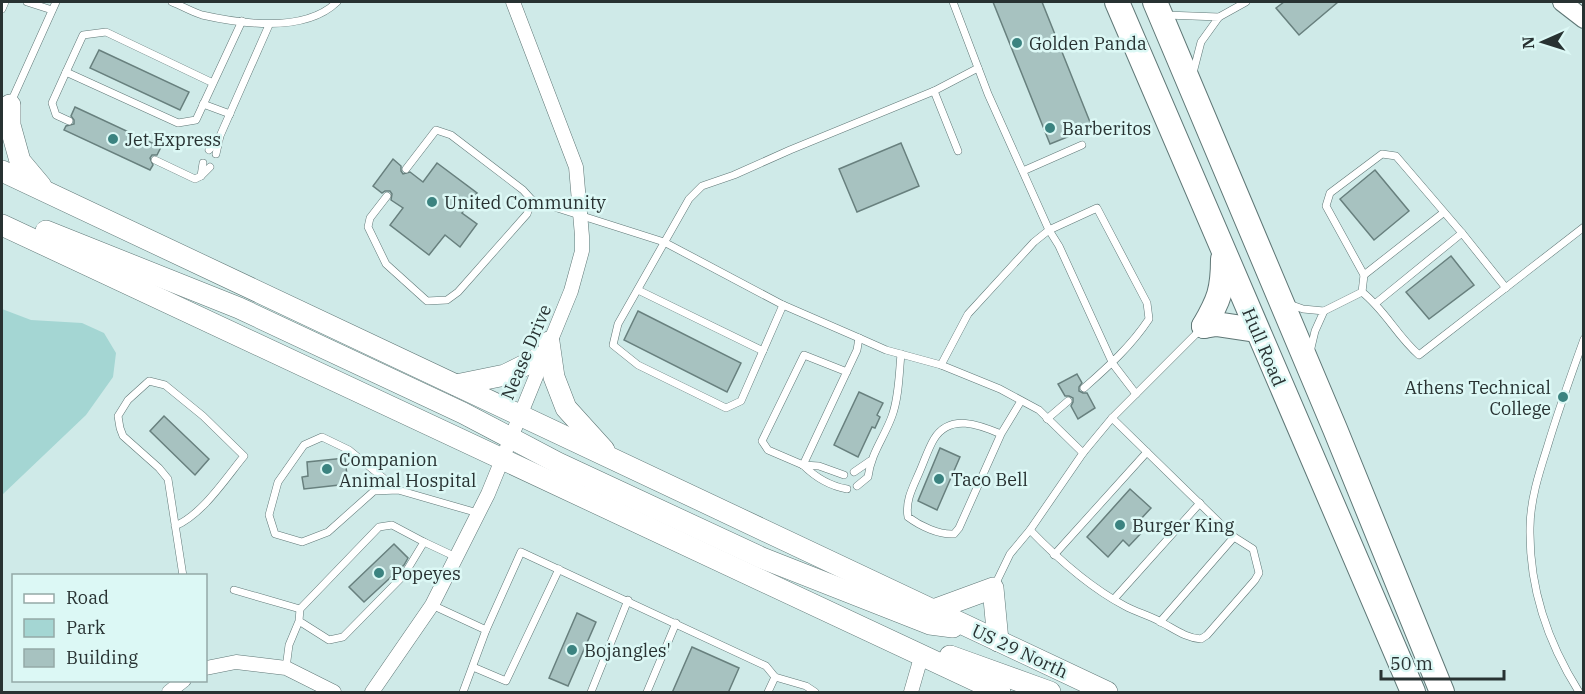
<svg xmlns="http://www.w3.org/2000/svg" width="1585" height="694" viewBox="0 0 1585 694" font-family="'IBM Plex Serif',serif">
  <rect width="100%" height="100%" fill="#cfeae8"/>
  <!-- green -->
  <path fill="#a4d6d3" d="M 2,309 L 31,320 L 82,323 L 104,333 L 116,353 L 113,377 L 86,415 L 2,495 Z"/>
  <!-- building -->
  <g fill="#a7c2c0" stroke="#68807e" stroke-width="1.5">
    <path d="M 993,2 L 1042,2 L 1092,127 L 1050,144 Z"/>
    <path d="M 1284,2 L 1338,2 L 1299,35 L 1276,8 Z"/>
    <path d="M 99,50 L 189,92 L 180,110 L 90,68 Z"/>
    <path d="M 75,107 L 161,147 L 157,155 L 152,155 L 150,158 L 153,165 L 150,170 L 64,130 L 66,126 L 74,124 L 74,120 L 71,116 Z"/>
    <path d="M 901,143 L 919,186 L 857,212 L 839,169 Z"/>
    <path d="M 393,159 L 401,166 L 401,171 L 403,174 L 410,172 L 423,182 L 437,163 L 477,193 L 462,213 L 477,224 L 460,247 L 445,235 L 429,255 L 390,225 L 403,208 L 391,200 L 392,194 L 390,191 L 385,191 L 382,193 L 373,186 Z"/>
    <path d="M 1375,170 L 1409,211 L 1374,240 L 1340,199 Z"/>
    <path d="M 1451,256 L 1474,285 L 1429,319 L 1406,292 Z"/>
    <path d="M 638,311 L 741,363 L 727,392 L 624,340 Z"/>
    <path d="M 1077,374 L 1082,383 L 1079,387 L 1079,391 L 1083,393 L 1087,393 L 1095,408 L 1078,419 L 1071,406 L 1073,402 L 1073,398 L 1069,396 L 1065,396 L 1058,384 Z"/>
    <path d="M 859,392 L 883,403 L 877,415 L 880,417 L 875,428 L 872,427 L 858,457 L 834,445 Z"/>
    <path d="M 164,416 L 209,459 L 195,475 L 150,431 Z"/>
    <path d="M 940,448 L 960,457 L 937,510 L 918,501 Z"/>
    <path d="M 345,458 L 348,484 L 304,489 L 302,477 L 308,476 L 307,462 Z"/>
    <path d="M 1130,489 L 1151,508 L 1139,521 L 1146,528 L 1129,546 L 1123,540 L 1108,557 L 1087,537 Z"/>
    <path d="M 394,544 L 408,558 L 404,565 L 364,602 L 349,587 Z"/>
    <path d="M 577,613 L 596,622 L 568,686 L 549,678 Z"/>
    <path d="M 692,647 L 739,668 L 728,693 L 672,693 Z"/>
  </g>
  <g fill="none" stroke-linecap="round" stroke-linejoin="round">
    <defs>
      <g id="lane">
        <path d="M 27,2 L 52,10"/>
        <path d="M 172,2 C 182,6 192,12 202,15 C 242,24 305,33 337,2"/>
        <path d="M 2,9 L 5,2"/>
        <path d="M 1166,15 L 1219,17 L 1201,42 L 1193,73"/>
        <path d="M 1219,17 L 1246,2"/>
        <path d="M 66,72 L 52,103 L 56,115 L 69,121"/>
        <path d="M 213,83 L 106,32 L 83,35 L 66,72 L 178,123 L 196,120 L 242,21"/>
        <path d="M 934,91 L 958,151"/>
        <path d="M 11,102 L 56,2"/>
        <path d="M 203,104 L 230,114"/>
        <path d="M 209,150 L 219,138"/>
        <path d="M 216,154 L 220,136 L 269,25"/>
        <path d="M 155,160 L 195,179 L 201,176 L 210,167"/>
        <path d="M 406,169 L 436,130 L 451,135 L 523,190 L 532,200"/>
        <path d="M 1023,171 L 1082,145"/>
        <path d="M 201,176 L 203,163"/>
        <path d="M 387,196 L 370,218 L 368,227 L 386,264 L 427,301 L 447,300 L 458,292 L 527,214 L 532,200 L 664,242 L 783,305 L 859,338 L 886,350 L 941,365 L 1000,389 L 1039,410 L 1083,453"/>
        <path d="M 1364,275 L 1443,213"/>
        <path d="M 638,290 L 763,351"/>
        <path d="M 1362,292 C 1385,310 1397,336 1419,355 L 1584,227"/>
        <path d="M 1362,292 L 1364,275 L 1326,206 L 1330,193 L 1382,154 L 1396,156 L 1462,233"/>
        <path d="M 1376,303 L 1462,233 L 1506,288"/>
        <path d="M 1289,304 L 1303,309 L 1324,311 L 1315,331 L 1310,352"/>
        <path d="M 783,305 L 741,401 L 726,408 L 638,365 L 613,345 L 618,324 L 689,199 L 702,186 L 734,175 L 790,150 L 934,91 L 978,68"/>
        <path d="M 1324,311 L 1362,292"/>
        <path d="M 941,365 L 968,314 L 1034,242 L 1049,230 L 988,94 L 953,2"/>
        <path d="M 847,372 L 804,355 L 762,441 L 768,450 L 803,465 L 857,350 L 859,338"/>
        <path d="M 1084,388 C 1109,366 1131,346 1149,319 L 1147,303 L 1097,208 L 1049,230 L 1059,246 L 1113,364 L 1136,394"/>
        <path d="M 1047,419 L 1068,401"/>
        <path d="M 1001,434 C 980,425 950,413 934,439 C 928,449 924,462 919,473 C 913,487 905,501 908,517 C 920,526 939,535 954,534 L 959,528 L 1001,434 L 1021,401"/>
        <path d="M 803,465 C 815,477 830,486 847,489"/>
        <path d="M 803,465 L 819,466 L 844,475"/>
        <path d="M 854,472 L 870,461"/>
        <path d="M 857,486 L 868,477 C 871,453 884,438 892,416 C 899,397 899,374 901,354"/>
        <path d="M 398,490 L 349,450 L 322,437 L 304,445 L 278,482 L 269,515 L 275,534 L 302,542 L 328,532 L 374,491 L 398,490 L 478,513"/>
        <path d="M 175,526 C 202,515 226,478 244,456 L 203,416 L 165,385 L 149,381 L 128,400 L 118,416 L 120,428 L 123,436 L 159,468 L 168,479 L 183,576"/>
        <path d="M 1030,530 C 1058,559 1089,587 1125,606 C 1136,612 1148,615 1159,621 C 1173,628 1185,638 1201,639 L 1207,635 L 1255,580 L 1259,573 L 1253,549 L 1234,537 L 1112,418"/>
        <path d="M 424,542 L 456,557"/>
        <path d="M 1054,555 L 1147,452"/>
        <path d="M 994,587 L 1010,554 L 1030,530 L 1083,453 L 1112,418 L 1202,328"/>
        <path d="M 234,590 L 300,609"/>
        <path d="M 1114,599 L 1200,503"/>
        <path d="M 432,605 L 486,630 L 463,692"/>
        <path d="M 1160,622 L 1234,537"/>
        <path d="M 486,630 L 521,552 L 766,666 L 775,677 L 806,686 L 815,692"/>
        <path d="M 473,667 L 506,681 L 559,569"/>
        <path d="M 286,668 L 289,645 L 299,621 L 300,609 L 379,527 L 392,525 L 424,542 L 404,575 L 343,637 L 329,640 L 299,621"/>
        <path d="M 591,692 L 628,600"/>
        <path d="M 647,692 L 676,623"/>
        <path d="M 768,692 L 775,677"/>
        <path d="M 1579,692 C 1548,643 1529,588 1530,528 C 1530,501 1539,473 1547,448 C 1558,411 1571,375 1584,339"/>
      </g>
      <g id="street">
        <path d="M 206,668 L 236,662 L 286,668 L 334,692"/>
        <path d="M 169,692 L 184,680"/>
        <path d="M 372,692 L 432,605 L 488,494 L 571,291 L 582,251 L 582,236 L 576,167 L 513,2"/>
        <path d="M 911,692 L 922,654"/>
      </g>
      <path id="secondary" d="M 1562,2 L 1584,19"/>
      <g id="primary">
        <path d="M 10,105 L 10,125 L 20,161 L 41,186"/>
        <path d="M 2,171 L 1107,692"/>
        <path d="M 2,225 L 1000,692"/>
        <path d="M 46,231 L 239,308 L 463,413 L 558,463 L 762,558 L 930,624 L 953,627"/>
        <path d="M 549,342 L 554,377 L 566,408 L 604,450"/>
        <path d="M 456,385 L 505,375 L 543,356"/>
        <path d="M 933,610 L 993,588 L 998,641"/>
        <path d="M 950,656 L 1050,692"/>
      </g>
      <g id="highway">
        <path d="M 1117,2 L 1413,692"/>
        <path d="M 1155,2 L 1335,429 L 1442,692"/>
        <path d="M 1204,326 C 1219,300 1223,290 1223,259"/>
        <path d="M 1204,326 L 1216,324 L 1256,330"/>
      </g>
    </defs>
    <!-- lane casing -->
    <use href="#lane" stroke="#5f7776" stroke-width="8"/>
    <!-- street casing -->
    <use href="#street" stroke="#5f7776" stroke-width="15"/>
    <!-- secondary casing -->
    <use href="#secondary" stroke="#5f7776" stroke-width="20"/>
    <!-- primary casing -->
    <use href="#primary" stroke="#5f7776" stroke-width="22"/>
    <!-- highway casing -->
    <use href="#highway" stroke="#5f7776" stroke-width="26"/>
    <!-- lane -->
    <use href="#lane" stroke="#fff" stroke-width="7"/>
    <!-- street -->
    <use href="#street" stroke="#fff" stroke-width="14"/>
    <!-- secondary -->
    <use href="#secondary" stroke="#fff" stroke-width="18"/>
    <!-- primary -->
    <use href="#primary" stroke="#fff" stroke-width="21"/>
    <!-- highway -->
    <use href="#highway" stroke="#fff" stroke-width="24"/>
  </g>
  <!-- markers -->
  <g fill="#3b8380" stroke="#dcf8f5" stroke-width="2">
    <circle cx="1017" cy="43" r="6"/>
    <circle cx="1050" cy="128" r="6"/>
    <circle cx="113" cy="139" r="6"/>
    <circle cx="432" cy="202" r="6"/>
    <circle cx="1563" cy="397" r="6"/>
    <circle cx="327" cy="469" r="6"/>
    <circle cx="939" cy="479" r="6"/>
    <circle cx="1120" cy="525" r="6"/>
    <circle cx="379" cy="573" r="6"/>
    <circle cx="572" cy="650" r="6"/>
  </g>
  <g text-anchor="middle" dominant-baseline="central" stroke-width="5" stroke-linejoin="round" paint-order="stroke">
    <!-- poi labels -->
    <g font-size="18" fill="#283232" stroke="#dcf8f5" text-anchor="start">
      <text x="1029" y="43">Golden Panda</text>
      <text x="1062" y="128">Barberitos</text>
      <text x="125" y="139">Jet Express</text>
      <text x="444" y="202">United Community</text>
      <text x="1551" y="387" text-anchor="end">Athens Technical<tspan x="1551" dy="21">College</tspan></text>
      <text x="339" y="459">Companion<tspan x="339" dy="21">Animal Hospital</tspan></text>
      <text x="951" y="479">Taco Bell</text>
      <text x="1132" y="525">Burger King</text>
      <text x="391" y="573">Popeyes</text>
      <text x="584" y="650">Bojangles'</text>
    </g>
    <!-- street labels -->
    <g font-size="18" fill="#283232" stroke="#dcf8f5">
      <text transform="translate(1264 347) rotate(67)">Hull Road</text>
      <text transform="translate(526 352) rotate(-67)">Nease Drive</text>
      <text transform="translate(1020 651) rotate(25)">US 29 North</text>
    </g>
  </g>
  <!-- border -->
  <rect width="1585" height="694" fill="none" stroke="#283232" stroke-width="6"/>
  <!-- legend -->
  <rect x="12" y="574" width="195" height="108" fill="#dcf8f5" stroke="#94a9a7" stroke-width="1.5"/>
  <rect x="24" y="594" width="30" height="9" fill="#ffffff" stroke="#94a9a7" stroke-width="1.5"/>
  <text x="66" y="604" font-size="18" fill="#283232">Road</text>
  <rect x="24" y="619" width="30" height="18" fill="#a4d6d3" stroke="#94a9a7" stroke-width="1.5"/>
  <text x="66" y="634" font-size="18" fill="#283232">Park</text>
  <rect x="24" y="649" width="30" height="18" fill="#a7c2c0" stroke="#94a9a7" stroke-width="1.5"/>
  <text x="66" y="664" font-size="18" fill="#283232">Building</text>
  <!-- north arrow -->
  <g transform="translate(1543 42) rotate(267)" stroke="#dcf8f5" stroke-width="4.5" paint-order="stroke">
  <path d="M0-4.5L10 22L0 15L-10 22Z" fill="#283232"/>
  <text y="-9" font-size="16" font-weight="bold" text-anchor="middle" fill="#283232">N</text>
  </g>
  <!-- scale -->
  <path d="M1381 670v9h123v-9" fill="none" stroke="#283232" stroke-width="3"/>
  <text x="1390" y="670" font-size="18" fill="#283232" stroke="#dcf8f5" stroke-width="4.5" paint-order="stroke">50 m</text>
</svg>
